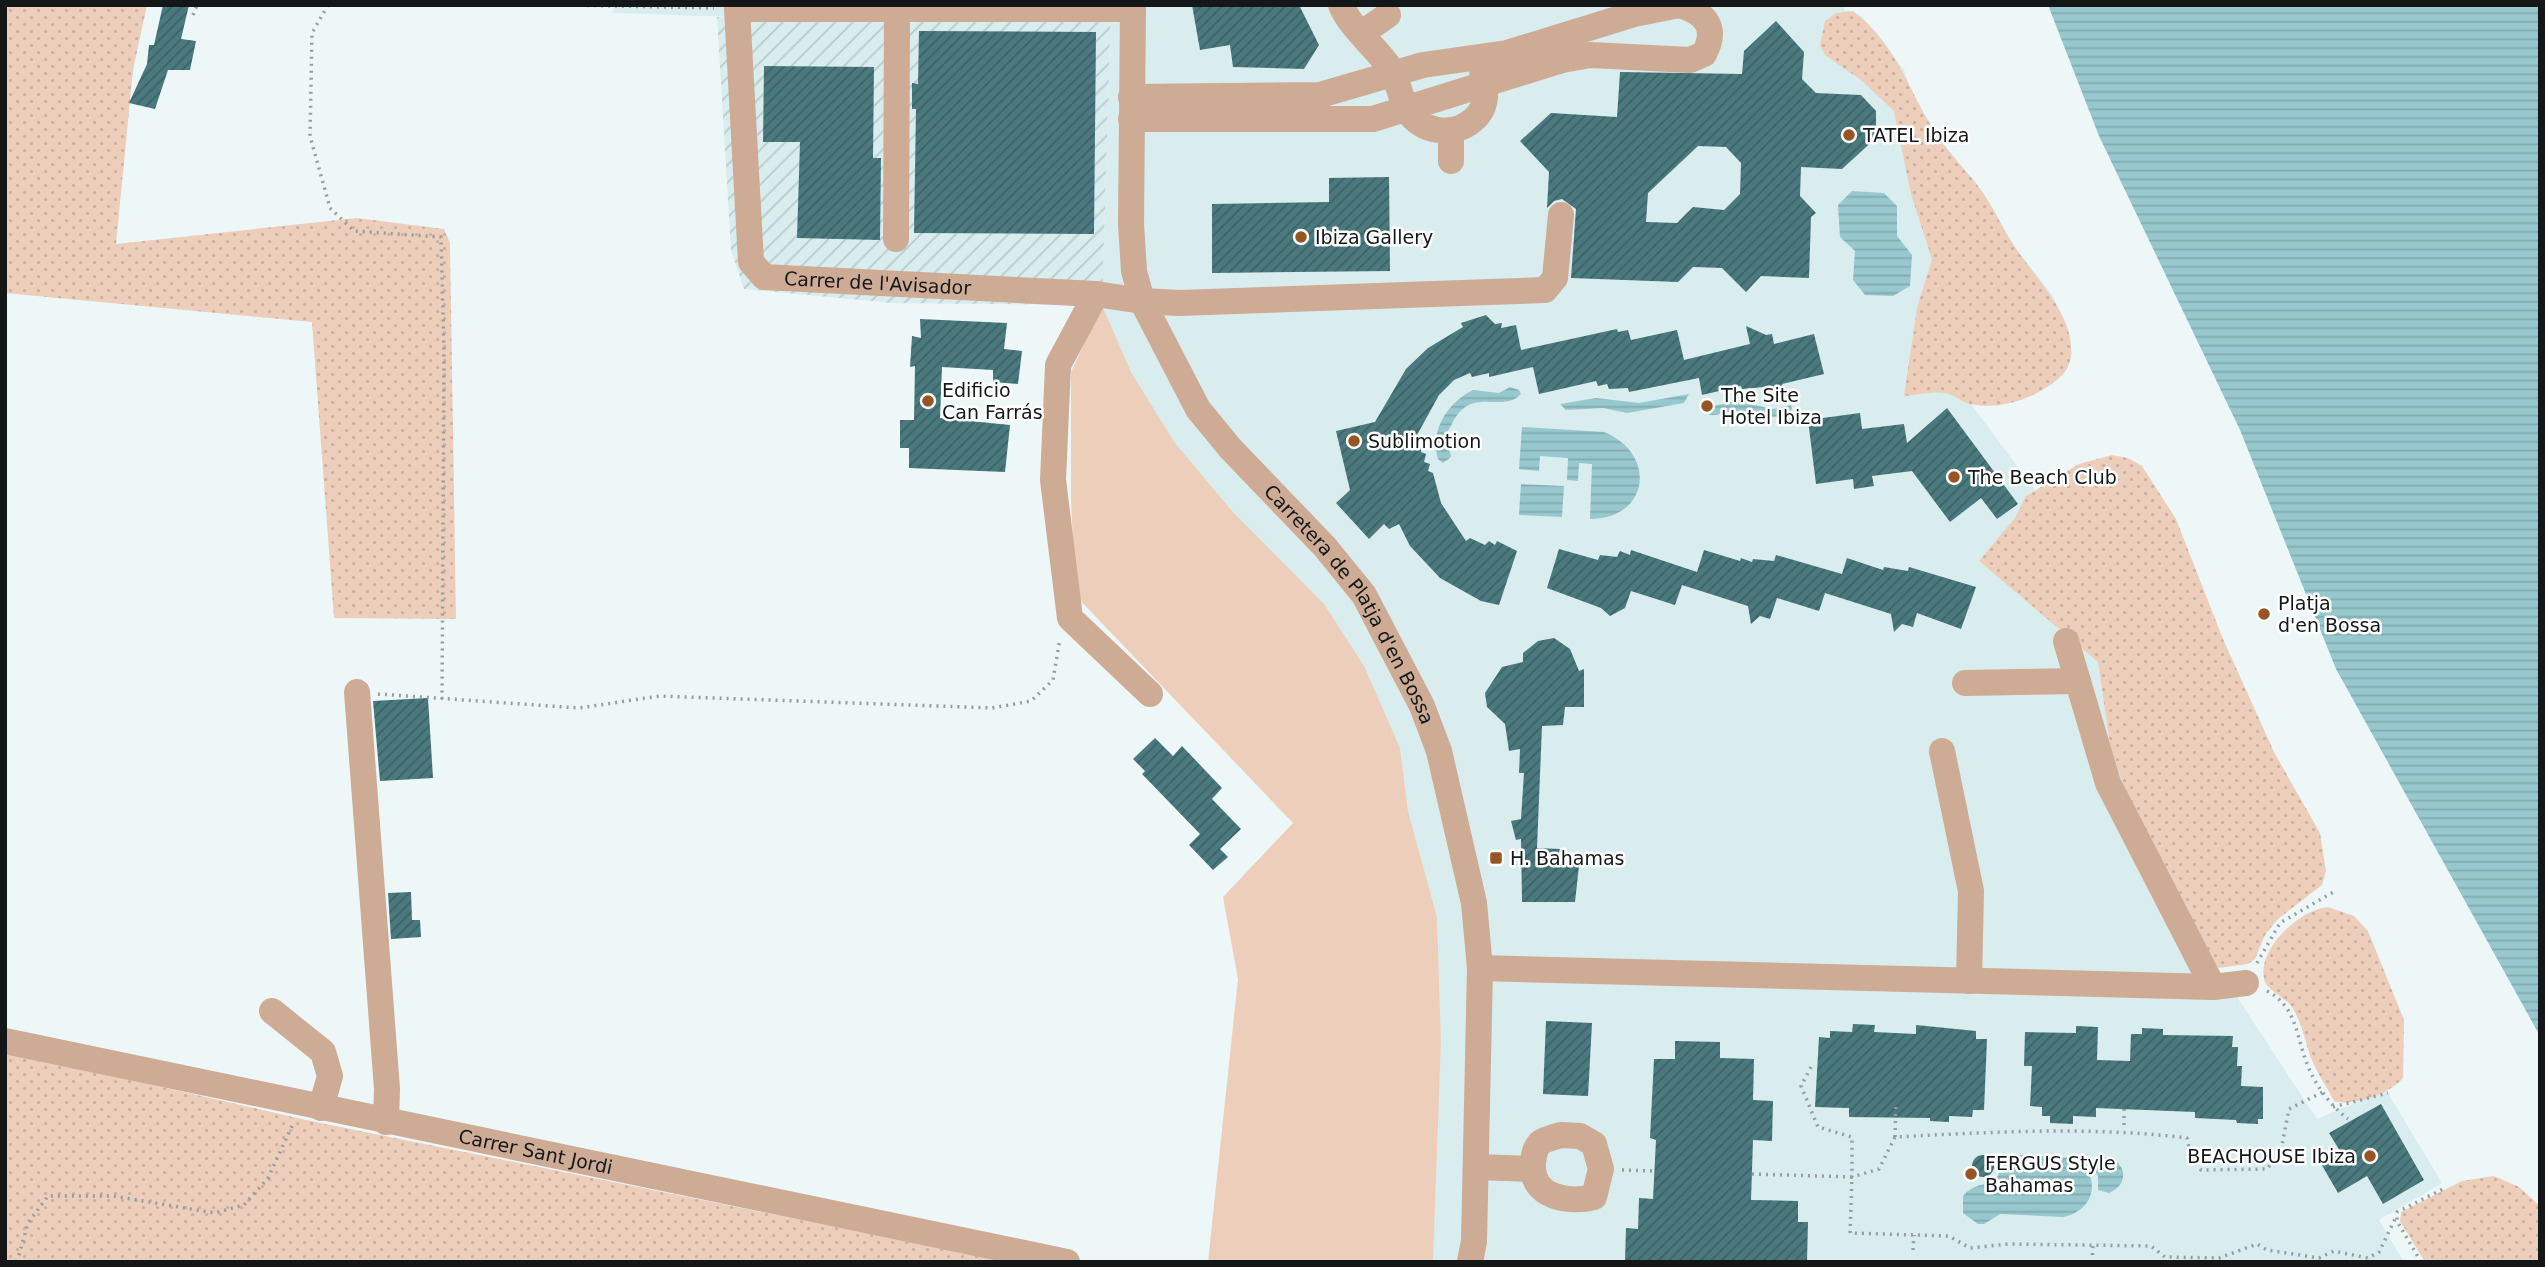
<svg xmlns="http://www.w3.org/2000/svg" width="2545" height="1267" viewBox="0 0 2545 1267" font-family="'DejaVu Sans',sans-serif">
  <defs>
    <pattern id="industrial-furrows" width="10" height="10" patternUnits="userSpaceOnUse" patternTransform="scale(1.75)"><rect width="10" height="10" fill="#d9ecee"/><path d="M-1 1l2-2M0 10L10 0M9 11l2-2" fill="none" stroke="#b9cacb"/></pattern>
    <pattern id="grass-dots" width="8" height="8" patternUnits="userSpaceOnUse" patternTransform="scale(1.75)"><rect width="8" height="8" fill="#ecceba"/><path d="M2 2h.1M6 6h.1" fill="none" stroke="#cab09f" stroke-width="1.8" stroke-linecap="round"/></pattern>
    <pattern id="water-rules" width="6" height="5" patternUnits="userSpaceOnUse" patternTransform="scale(1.75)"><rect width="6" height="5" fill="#97c8cd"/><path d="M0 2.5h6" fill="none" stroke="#81abaf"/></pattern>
    <pattern id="building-hatch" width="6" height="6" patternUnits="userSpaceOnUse" patternTransform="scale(1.75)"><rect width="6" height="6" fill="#4a797e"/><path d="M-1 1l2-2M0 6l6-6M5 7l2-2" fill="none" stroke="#3c6266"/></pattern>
  </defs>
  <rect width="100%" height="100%" fill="#edf7f8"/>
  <!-- built -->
  <g fill="#d9ecee">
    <path d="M 614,5 L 908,5 L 908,23 L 613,13 Z"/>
    <path d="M 1111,5 L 1843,5 L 1845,11 L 1853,11 L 1863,18 L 1904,70 L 1910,89 L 1939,138 L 1983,193 L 2016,249 L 2053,296 L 2067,327 L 2072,354 L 2064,374 L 2050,385 L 1998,406 L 1971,404 L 2035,490 L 2026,496 L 2016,518 L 1979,561 L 2098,662 L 2111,752 L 2218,968 L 2317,1119 L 2386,1090 L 2442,1183 L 2379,1220 L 2404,1262 L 1433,1262 L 1441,1042 L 1437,917 L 1408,811 L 1400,748 L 1233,512 L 1175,443 L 1131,372 L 1102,305 Z"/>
  </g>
  <!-- industrial -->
  <path fill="url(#industrial-furrows)" d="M 1111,5 L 1102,305 L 892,303 L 744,289 L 731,250 L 717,17 L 907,23 Z"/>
  <!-- grass -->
  <g fill="url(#grass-dots)">
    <path d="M 5,5 L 147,5 L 133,70 L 116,244 L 357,218 L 444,229 L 450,243 L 456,619 L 334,618 L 312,322 L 5,293 Z"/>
    <path d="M 1853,11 C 1899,46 1908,92 1938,137 C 1951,156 1968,172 1981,190 C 1995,209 2003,231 2017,250 C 2034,275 2054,295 2066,324 C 2072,340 2075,361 2063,374 C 2041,397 2001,411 1970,404 C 1962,402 1954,395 1946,393 C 1934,391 1916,395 1904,396 L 1917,308 L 1932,259 L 1911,194 L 1894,111 L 1861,80 L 1825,55 L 1820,46 L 1825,21 L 1836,13 Z"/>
    <path d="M 2112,455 L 2128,458 L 2142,466 L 2176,519 L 2223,639 L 2274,752 L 2320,833 L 2326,871 L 2322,885 L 2278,919 L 2265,935 L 2255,959 L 2248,964 L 2218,968 L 2135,813 L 2111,752 L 2098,662 L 1979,561 L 2015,518 L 2026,496 L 2079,464 Z"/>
    <path d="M 2328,907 L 2354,916 L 2368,931 L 2404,1020 L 2403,1078 C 2391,1093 2353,1107 2334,1101 C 2327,1087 2317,1073 2311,1058 C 2305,1041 2302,1023 2292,1007 C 2286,998 2269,991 2265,982 C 2254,951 2300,909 2328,907 Z"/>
    <path d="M 5,1051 L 306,1120 L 1009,1262 L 5,1262 Z"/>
    <path d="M 2494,1176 L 2519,1187 L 2540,1206 L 2540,1262 L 2425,1262 L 2400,1221 L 2401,1212 L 2462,1181 Z"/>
  </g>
  <!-- pitch -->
  <path fill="#ecceba" d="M 1102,305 L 1131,372 L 1175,443 L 1233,512 L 1324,604 L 1364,666 L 1400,748 L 1408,811 L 1437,917 L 1441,1042 L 1433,1262 L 1208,1262 L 1238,979 L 1223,897 L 1293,823 L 1075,595 L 1071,497 L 1071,372 Z"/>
  <!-- water -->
  <g fill="url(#water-rules)">
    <path d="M 2048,5 L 2540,5 L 2540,1036 L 2336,669 L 2240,430 L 2099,136 Z"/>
    <path d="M 1852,191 L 1884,193 L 1897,206 L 1897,236 L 1912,255 L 1910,286 L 1893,296 L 1865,295 L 1853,280 L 1855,251 L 1840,237 L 1838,205 Z"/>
    <path d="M 1510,387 L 1519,390 L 1521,394 C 1502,415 1470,383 1451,426 C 1448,430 1445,436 1446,442 C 1446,447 1451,451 1451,457 L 1443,463 L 1438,459 C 1430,430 1447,403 1473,390 L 1499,393 Z"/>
    <path d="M 1689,394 L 1684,403 L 1627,413 L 1603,408 L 1566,410 L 1560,404 L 1596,398 L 1639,403 Z"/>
    <path d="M 1734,401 L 1773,409 L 1791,405 L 1792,409 L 1789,414 C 1768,421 1754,412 1733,411 C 1722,411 1716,419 1706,413 L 1706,408 Z"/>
    <path d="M 1522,427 L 1604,432 C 1658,454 1649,519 1590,519 L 1592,464 L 1579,463 L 1578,481 L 1567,480 L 1568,458 L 1540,456 L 1539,471 L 1519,469 Z"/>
    <path d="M 1521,484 L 1564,486 L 1562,517 L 1519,515 Z"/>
    <path d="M 2004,1154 L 2076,1158 C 2102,1177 2095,1211 2063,1217 L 2000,1214 L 1984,1224 L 1978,1224 L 1963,1213 L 1963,1196 C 1980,1175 2003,1195 2000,1157 Z"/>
    <path d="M 2109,1157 C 2128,1165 2128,1185 2109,1193 L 2098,1190 L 2098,1176 L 2092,1166 L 2098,1158 Z"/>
  </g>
  <!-- building -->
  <g fill="url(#building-hatch)" fill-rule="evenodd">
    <path d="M 163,5 L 189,5 L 181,39 L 196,41 L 190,70 L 168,70 L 155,109 L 129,103 L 147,64 L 149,45 L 154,45 Z"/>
    <path d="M 1192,5 L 1299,5 L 1319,45 L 1304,69 L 1233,67 L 1230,45 L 1200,50 Z"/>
    <path d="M 1776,21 L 1804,52 L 1802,79 L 1816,93 L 1861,95 L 1876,111 L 1876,138 L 1842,169 L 1801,167 L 1800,196 L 1816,213 L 1811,217 L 1809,278 L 1761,276 L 1746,292 L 1722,268 L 1693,267 L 1678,282 L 1571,278 L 1576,209 L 1562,199 L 1554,201 L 1547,208 L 1549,172 L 1520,141 L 1551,113 L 1617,117 L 1620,72 L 1742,74 L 1744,51 ZM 1698,146 L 1726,147 L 1741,163 L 1740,194 L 1724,210 L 1693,207 L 1677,223 L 1646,222 L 1648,193 Z"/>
    <path d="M 919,31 L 1096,32 L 1094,234 L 914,233 L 916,109 L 912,109 L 912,83 L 918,84 Z"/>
    <path d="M 764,66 L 874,67 L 873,158 L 881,158 L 880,240 L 797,238 L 800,142 L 763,142 Z"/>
    <path d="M 1389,177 L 1390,271 L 1212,273 L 1212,204 L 1329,202 L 1329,178 Z"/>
    <path d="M 1486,315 L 1495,324 L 1502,323 L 1501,328 L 1516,325 L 1521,350 L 1617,329 L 1618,332 L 1628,330 L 1631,340 L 1677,330 L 1684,360 L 1750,344 L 1746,326 L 1766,335 L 1772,334 L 1774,344 L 1814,334 L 1824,374 L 1782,384 L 1783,388 L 1765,392 L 1764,387 L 1742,389 L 1741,386 L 1702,395 L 1699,378 L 1629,392 L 1628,388 L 1609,389 L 1607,384 L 1598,386 L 1596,381 L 1539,394 L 1533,367 L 1489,377 L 1489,373 L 1472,377 L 1470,373 L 1454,380 L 1439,395 L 1417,435 L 1423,437 L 1421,452 L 1426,454 L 1424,462 L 1430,464 L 1428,471 L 1433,473 L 1441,503 L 1466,541 L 1470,538 L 1485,545 L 1489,541 L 1495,545 L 1497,541 L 1517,551 L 1499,605 L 1481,601 L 1440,578 L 1410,546 L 1399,524 L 1389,529 L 1384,524 L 1369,539 L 1336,503 L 1350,490 L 1336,431 L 1375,422 L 1406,369 L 1428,348 L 1463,327 L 1461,323 Z"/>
    <path d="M 920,319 L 1007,323 L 1004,349 L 1022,351 L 1018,384 L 993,382 L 993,370 L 942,367 L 940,418 L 1010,425 L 1005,472 L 909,468 L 909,448 L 900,448 L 900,420 L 914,420 L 915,366 L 910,367 L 912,336 L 921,338 Z"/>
    <path d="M 1947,408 L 2018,504 L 1997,519 L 1981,498 L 1950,522 L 1912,471 L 1872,476 L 1874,486 L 1854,489 L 1853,479 L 1816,484 L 1808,420 L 1860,413 L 1862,429 L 1904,424 L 1907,443 Z"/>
    <path d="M 1559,549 L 1598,560 L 1600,555 L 1617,557 L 1620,551 L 1630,555 L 1631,550 L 1697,572 L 1704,550 L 1740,561 L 1741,558 L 1752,562 L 1753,559 L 1774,561 L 1776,555 L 1842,574 L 1847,558 L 1883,570 L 1884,567 L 1908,571 L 1909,567 L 1976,587 L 1961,629 L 1917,613 L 1913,627 L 1902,624 L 1894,632 L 1891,614 L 1825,593 L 1819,611 L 1777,598 L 1770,619 L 1760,616 L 1751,624 L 1748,606 L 1682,585 L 1675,605 L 1631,591 L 1625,608 L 1610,616 L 1601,608 L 1547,588 Z"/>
    <path d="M 1554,638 L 1570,649 L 1579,671 L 1584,669 L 1584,707 L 1565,707 L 1563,725 L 1542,726 L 1537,848 L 1560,849 L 1555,864 L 1579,866 L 1575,902 L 1522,902 L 1521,839 L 1516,840 L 1511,821 L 1521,819 L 1524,773 L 1519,773 L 1520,749 L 1509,751 L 1505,724 L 1487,707 L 1485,693 L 1502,667 L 1523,662 L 1523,653 L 1538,641 Z"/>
    <path d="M 428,698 L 433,778 L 380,781 L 373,701 Z"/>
    <path d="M 1155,738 L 1173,756 L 1182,746 L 1222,788 L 1212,799 L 1241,829 L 1220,849 L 1228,857 L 1213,870 L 1189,845 L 1200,834 L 1142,774 L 1145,771 L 1133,759 Z"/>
    <path d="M 411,892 L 412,920 L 420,920 L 421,937 L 391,939 L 388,893 Z"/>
    <path d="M 1546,1021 L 1592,1023 L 1588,1096 L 1543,1094 Z"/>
    <path d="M 1853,1024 L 1875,1025 L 1874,1032 L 1916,1034 L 1916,1025 L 1976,1031 L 1976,1039 L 1987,1039 L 1984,1110 L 1973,1110 L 1972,1117 L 1949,1116 L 1949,1122 L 1930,1121 L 1930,1118 L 1849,1117 L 1849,1108 L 1815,1107 L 1819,1037 L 1830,1038 L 1830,1031 L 1852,1032 Z"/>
    <path d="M 2076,1026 L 2098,1027 L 2097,1060 L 2130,1061 L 2131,1034 L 2142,1034 L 2142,1028 L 2163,1029 L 2163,1035 L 2233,1036 L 2232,1047 L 2238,1047 L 2237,1066 L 2242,1066 L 2241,1086 L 2263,1087 L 2263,1119 L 2258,1119 L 2258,1124 L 2237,1123 L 2236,1120 L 2195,1118 L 2195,1112 L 2096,1108 L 2096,1117 L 2073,1116 L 2073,1124 L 2050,1123 L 2050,1116 L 2042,1116 L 2042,1107 L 2030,1106 L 2032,1066 L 2024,1066 L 2025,1032 L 2076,1033 Z"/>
    <path d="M 1675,1041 L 1720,1042 L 1720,1058 L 1754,1059 L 1753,1100 L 1773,1101 L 1772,1141 L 1753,1140 L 1751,1200 L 1798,1201 L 1798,1222 L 1808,1222 L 1807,1262 L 1625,1262 L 1626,1228 L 1638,1229 L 1639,1198 L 1653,1199 L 1656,1140 L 1650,1138 L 1654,1059 L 1675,1059 Z"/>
    <path d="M 2381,1104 L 2424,1180 L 2383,1204 L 2367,1176 L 2338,1193 L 2320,1162 L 2340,1151 L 2329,1133 Z"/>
    <circle cx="1983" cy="1166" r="11"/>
  </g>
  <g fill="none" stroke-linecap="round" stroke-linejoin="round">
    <!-- path -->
    <g stroke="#969d9e" stroke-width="3.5" stroke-dasharray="2 5" stroke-linecap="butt">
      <path d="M 328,5 L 312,33 L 310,136 L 330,208 L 354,231 L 441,237 L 444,351 L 442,699"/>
      <path d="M 566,5 L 714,8"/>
      <path d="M 193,15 L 197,5"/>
      <path d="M 378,694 L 579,708 L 660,696 L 992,708 L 1031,701 L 1053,680 L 1060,639"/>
      <path d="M 2257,963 L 2280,923 L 2335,891"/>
      <path d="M 2267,991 C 2296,1006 2296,1034 2306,1061 C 2314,1084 2330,1105 2348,1119"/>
      <path d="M 1811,1067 L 1801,1086 L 1818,1127 L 1852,1137 L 1852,1177 L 1879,1169 L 1895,1137 C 1993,1132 2090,1126 2187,1138 L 2191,1157 L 2201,1170 L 2267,1169 L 2281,1150 L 2289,1109 L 2323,1092"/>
      <path d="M 2333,1107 L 2388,1093"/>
      <path d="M 2124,1109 L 2124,1130"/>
      <path d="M 1895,1137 L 1896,1102"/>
      <path d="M 1622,1170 L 1655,1171"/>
      <path d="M 1752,1174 L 1852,1177 L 1850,1233 L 1949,1236 L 1970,1248 L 2009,1244 L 2151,1246 L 2165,1257 L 2219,1258 L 2257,1244 L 2267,1250 L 2319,1258 L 2334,1251 L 2368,1258 L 2379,1252 L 2397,1215"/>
      <path d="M 1913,1250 L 1914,1235"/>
      <path d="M 17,1262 L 28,1223 L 48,1196 L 113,1196 L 215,1213 L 244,1205 L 268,1178 L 292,1126"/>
      <path d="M 2092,1262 L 2093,1245"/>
      <path d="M 2421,1262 L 2397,1221 L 2397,1212 L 2443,1189"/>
    </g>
    <!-- minor -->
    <g stroke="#cdab95" stroke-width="26">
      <path d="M 897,5 L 897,9 L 1133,9"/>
      <path id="s1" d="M 1133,5 L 1131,224 L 1134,271 L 1142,301 L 1198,409 L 1230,448 L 1325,547 L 1364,595 L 1422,706 L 1439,751 L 1474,903 L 1480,968 L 1474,1241 L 1470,1262"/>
      <path d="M 1341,5 C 1350,27 1374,46 1388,65 C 1399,79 1399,96 1407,110 C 1421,133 1454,137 1473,120 C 1489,107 1486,88 1482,70"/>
      <path d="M 1362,33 L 1388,15"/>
      <path d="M 1131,97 L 1320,95 L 1423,65 L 1507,53 L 1634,14 L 1679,5"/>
      <path d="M 1131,119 L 1373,119 L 1562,60 L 1590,55 L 1690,60 L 1704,54 C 1718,28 1706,13 1680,5"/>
      <path d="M 1451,132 L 1451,161"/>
      <path id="s2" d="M 896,239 L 897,9 L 737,9 L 751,262 L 764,277 L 1096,294 L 1142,301 L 1179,303 L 1545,290 L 1555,278 L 1561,215"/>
      <path d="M 1096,294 L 1058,365 L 1053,480 L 1070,618 L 1150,694"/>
      <path d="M 2066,641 L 2108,783 L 2213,987"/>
      <path d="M 1965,683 L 2078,681"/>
      <path d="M 357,692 L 387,1089 L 386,1122"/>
      <path d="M 1942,751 L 1971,891 L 1969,981"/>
      <path d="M 1480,968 L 2213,987 L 2246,983"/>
      <path d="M 272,1011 L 323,1052 L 330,1076 L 321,1108"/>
      <path id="s3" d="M 5,1041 L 1067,1262"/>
      <path d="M 1561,1135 L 1580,1136 L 1594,1144 L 1601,1169 L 1594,1197 C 1569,1203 1530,1198 1533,1163 C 1534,1156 1534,1149 1540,1143 C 1545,1139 1554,1137 1561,1135 Z"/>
      <path d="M 1476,1167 L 1533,1169"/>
    </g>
  </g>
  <!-- markers -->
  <g fill="#975523" stroke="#fff" stroke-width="2.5">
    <circle cx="1849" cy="135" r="7"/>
    <circle cx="1301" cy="237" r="7"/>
    <circle cx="928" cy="401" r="7"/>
    <circle cx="1707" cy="406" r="7"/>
    <circle cx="1354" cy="441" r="7"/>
    <circle cx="1954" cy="477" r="7"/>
    <circle cx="2264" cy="614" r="7"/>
    <rect x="1489" y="851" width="14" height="14" rx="3.5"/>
    <circle cx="2370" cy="1156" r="7"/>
    <circle cx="1971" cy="1174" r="7"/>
  </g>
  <g text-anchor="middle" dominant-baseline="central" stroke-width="5" stroke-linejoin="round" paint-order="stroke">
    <!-- poi labels -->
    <g font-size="19" fill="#141718" stroke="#fff" text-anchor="start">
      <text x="1863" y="135">TATEL Ibiza</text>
      <text x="1315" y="237">Ibiza Gallery</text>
      <text x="942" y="390">Edificio<tspan x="942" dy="22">Can Farrás</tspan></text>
      <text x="1721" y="395">The Site<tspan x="1721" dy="22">Hotel Ibiza</tspan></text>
      <text x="1368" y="441">Sublimotion</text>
      <text x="1968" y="477">The Beach Club</text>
      <text x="2278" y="603">Platja<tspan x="2278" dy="22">d'en Bossa</tspan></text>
      <text x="1510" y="858">H. Bahamas</text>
      <text x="2356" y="1156" text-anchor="end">BEACHOUSE Ibiza</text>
      <text x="1985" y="1163">FERGUS Style<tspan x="1985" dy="22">Bahamas</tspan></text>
    </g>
    <!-- street labels -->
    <g font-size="19" fill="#141718" stroke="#fff">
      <text stroke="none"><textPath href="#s2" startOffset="777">Carrer de l'Avisador</textPath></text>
      <text stroke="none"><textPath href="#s1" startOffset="668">Carretera de Platja d'en Bossa</textPath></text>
      <text stroke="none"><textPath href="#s3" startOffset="542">Carrer Sant Jordi</textPath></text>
    </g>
  </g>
  <!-- border -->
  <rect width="2545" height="1267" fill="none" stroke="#141718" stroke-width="14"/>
</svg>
